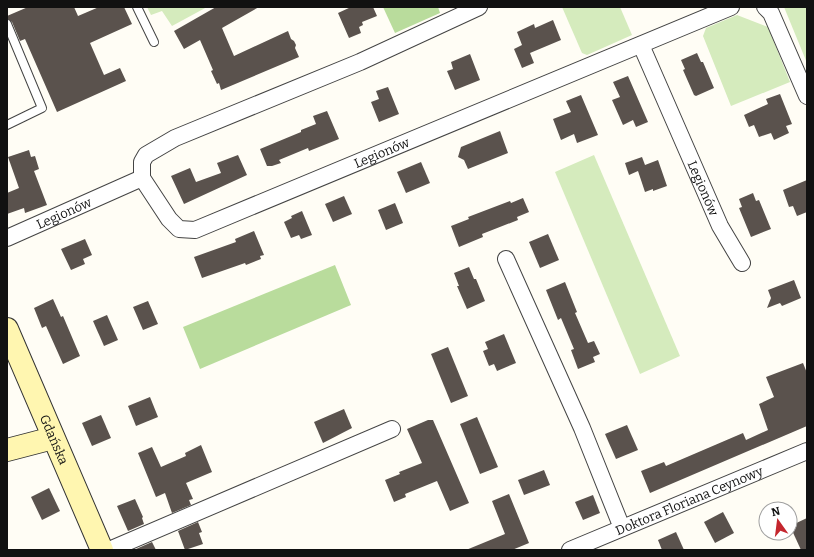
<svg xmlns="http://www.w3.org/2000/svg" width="814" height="557" viewBox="0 0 814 557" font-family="Bitter,serif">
  <rect width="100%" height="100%" fill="#fffdf5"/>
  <!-- green -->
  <g fill="#d5ebbd">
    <path d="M 147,7 L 207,7 L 172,26 L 162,11 L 151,15 Z"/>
    <path d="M 562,7 L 620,7 L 632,35 L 587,55 L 582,53 Z"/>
    <path d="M 784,7 L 807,7 L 807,63 Z"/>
    <path d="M 737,15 L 768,27 L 790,82 L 731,106 L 703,36 L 706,28 Z"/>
    <path d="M 594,155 L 680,356 L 640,374 L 555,172 Z"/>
  </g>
  <!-- forest -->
  <g fill="#b9dc9c">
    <path d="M 383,7 L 438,7 L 440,13 L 395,33 Z"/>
    <path d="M 335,265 L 351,305 L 200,369 L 183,327 Z"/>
  </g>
  <!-- building -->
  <g fill="#5a524d">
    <path d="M 28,7 L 74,7 L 78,16 L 99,7 L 124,7 L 132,24 L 90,43 L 104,75 L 120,68 L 126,81 L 57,112 L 25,39 L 20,41 L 12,22 L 7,19 L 7,16 Z"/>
    <path d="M 216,7 L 259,7 L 222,28 L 234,56 L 288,31 L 291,39 L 294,41 L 296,45 L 295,48 L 299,57 L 221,90 L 219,83 L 217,84 L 211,71 L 213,70 L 200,40 L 184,49 L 174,31 Z"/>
    <path d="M 351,7 L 373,7 L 377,16 L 362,22 L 363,25 L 359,27 L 361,33 L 349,38 L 338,13 Z"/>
    <path d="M 553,20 L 561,40 L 530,53 L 534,63 L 522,68 L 514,49 L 522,45 L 517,32 L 534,24 L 535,28 Z"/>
    <path d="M 697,53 L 701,62 L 703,62 L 714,88 L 696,96 L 694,95 L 683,70 L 685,69 L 681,60 Z"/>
    <path d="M 470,54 L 480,80 L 455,90 L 447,71 L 453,69 L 451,62 Z"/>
    <path d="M 628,76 L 648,122 L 636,127 L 633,120 L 623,125 L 612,100 L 620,97 L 613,82 Z"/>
    <path d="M 388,87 L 399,114 L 379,122 L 371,102 L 379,99 L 376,91 Z"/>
    <path d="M 780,94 L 792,124 L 786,126 L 789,133 L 774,140 L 771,133 L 759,137 L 754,125 L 749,127 L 744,115 L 768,104 L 766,99 Z"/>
    <path d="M 581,95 L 598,135 L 577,143 L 574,134 L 561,140 L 553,119 L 571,112 L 566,101 Z"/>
    <path d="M 327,111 L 339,139 L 309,151 L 308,148 L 279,160 L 281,163 L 272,166 L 267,166 L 260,149 L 301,132 L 301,130 L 316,124 L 313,116 Z"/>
    <path d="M 500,131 L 508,153 L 468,169 L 464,160 L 458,157 L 461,147 Z"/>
    <path d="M 29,150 L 31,157 L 35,156 L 39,169 L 34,171 L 47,205 L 25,213 L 24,208 L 7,214 L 7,193 L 19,188 L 8,157 Z"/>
    <path d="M 238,155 L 247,175 L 184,204 L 171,176 L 190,168 L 196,182 L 221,173 L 217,163 Z"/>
    <path d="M 642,157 L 645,165 L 658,160 L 667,186 L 653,191 L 653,189 L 645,192 L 638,171 L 629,175 L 625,163 Z"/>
    <path d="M 421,162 L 430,183 L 406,193 L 397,172 Z"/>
    <path d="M 807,180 L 807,212 L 797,216 L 793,206 L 789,207 L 783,190 Z"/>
    <path d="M 753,193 L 756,201 L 759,200 L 771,229 L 751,237 L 739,208 L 742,207 L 739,199 Z"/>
    <path d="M 344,196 L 352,214 L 333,222 L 325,204 Z"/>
    <path d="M 523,198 L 529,212 L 517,217 L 518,220 L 482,234 L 483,237 L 459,247 L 451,226 L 469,219 L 468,217 L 510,201 L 511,203 Z"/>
    <path d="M 395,203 L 403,223 L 386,230 L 378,210 Z"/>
    <path d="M 302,211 L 312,235 L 301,239 L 299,235 L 291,238 L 284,222 L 292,218 L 291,216 Z"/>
    <path d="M 254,231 L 264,255 L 260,256 L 261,259 L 246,265 L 245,263 L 202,278 L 194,257 L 236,242 L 235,239 Z"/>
    <path d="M 548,234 L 559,260 L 540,268 L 529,242 Z"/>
    <path d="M 85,239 L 92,255 L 83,259 L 85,264 L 71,270 L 61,249 Z"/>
    <path d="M 469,267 L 474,279 L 476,279 L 485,301 L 467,309 L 457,286 L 459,286 L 454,273 Z"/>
    <path d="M 794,280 L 801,298 L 782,306 L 780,303 L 767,308 L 771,298 L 768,290 Z"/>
    <path d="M 565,282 L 577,312 L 575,313 L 588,343 L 594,341 L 600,354 L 593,357 L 595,362 L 578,369 L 571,350 L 574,349 L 561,318 L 558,320 L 546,290 Z"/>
    <path d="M 53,299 L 61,317 L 63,316 L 80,356 L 63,364 L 46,326 L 42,328 L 34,308 Z"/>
    <path d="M 148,301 L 158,324 L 143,330 L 133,307 Z"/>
    <path d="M 107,315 L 118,340 L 104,346 L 93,321 Z"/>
    <path d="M 504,334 L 516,363 L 497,371 L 494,364 L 489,366 L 483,351 L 488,349 L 485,342 Z"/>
    <path d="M 448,347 L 468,396 L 451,403 L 431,354 Z"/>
    <path d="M 803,363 L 807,373 L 807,426 L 650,493 L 641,471 L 664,462 L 666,466 L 743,433 L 746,440 L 768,430 L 759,404 L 774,397 L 766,377 Z"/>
    <path d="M 150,397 L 158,417 L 136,426 L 128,406 Z"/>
    <path d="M 344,409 L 352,428 L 323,443 L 314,422 Z"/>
    <path d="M 101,415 L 111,438 L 92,446 L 82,423 Z"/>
    <path d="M 477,417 L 498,467 L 480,474 L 460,424 Z"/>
    <path d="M 428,420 L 433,420 L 469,503 L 450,511 L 437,481 L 405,494 L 406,497 L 394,502 L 385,480 L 400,474 L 399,472 L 422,463 L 407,429 Z"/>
    <path d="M 627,425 L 638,450 L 616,459 L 605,434 Z"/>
    <path d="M 201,445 L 212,472 L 186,483 L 193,499 L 189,500 L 191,505 L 172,513 L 165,493 L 156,497 L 138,453 L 152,447 L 161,467 L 186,456 L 185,453 Z"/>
    <path d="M 544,470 L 550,485 L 524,495 L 518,480 Z"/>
    <path d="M 49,488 L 60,511 L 42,520 L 31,497 Z"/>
    <path d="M 509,494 L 529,543 L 512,550 L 466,550 L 505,534 L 492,501 Z"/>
    <path d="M 593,495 L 600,513 L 583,520 L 575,502 Z"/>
    <path d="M 135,499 L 143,517 L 142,518 L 144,524 L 128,531 L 117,506 Z"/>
    <path d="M 723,512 L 734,533 L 715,543 L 704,522 Z"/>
    <path d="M 807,518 L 807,550 L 801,550 L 790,526 Z"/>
    <path d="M 198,522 L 202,532 L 199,533 L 203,544 L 185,550 L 178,531 Z"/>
    <path d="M 676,532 L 684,550 L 662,550 L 658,540 Z"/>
    <path d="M 152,542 L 156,550 L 137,550 L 136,549 Z"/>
  </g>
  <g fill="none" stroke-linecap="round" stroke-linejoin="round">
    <defs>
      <g id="lane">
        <path d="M 137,7 L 154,42"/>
        <path d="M 7,24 L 42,108 L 7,125"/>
      </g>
      <g id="street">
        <path id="s1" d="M 479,7 L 360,62 L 175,138 L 146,155 L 142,162 L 142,178 L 169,219 L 179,229 L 195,230 L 731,7"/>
        <path d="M 765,7 L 771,13 L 807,96"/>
        <path id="s2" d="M 641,45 L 720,226 L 742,263"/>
        <path id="s3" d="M 7,238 L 142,178"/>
        <path d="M 506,259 L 582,428 L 622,528"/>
        <path d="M 109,550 L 392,429"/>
        <path id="s4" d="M 570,550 L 807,451"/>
      </g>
      <g id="secondary">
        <path id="s5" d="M 7,329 L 102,550"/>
        <path d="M 7,450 L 53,438"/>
      </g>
    </defs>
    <!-- lane casing -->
    <use href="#lane" stroke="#444" stroke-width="10"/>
    <!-- street casing -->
    <use href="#street" stroke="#444" stroke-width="18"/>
    <!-- secondary casing -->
    <use href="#secondary" stroke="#333" stroke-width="24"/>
    <!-- lane -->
    <use href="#lane" stroke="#fff" stroke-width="8"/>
    <!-- street -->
    <use href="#street" stroke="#fff" stroke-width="16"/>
    <!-- secondary -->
    <use href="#secondary" stroke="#fff6b0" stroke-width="22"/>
  </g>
  <g text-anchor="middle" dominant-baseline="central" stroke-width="4" stroke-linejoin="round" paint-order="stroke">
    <!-- street labels -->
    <g font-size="13" fill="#111" stroke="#fff">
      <text stroke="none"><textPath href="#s1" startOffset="670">Legionów</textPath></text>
      <text stroke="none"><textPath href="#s2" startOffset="156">Legionów</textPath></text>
      <text stroke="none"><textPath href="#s3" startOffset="62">Legionów</textPath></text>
      <text stroke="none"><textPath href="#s5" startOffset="120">Gdańska</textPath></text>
      <text stroke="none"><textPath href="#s4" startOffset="129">Doktora Floriana Ceynowy</textPath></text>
    </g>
  </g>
  <!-- border -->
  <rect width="814" height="557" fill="none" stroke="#111111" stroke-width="16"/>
  <!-- north arrow -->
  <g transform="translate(778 521) rotate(346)"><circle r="19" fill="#ffffff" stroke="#a0a0a0"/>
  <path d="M0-3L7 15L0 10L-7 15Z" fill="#c4262e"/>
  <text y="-6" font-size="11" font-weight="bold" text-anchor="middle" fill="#111111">N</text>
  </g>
</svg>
